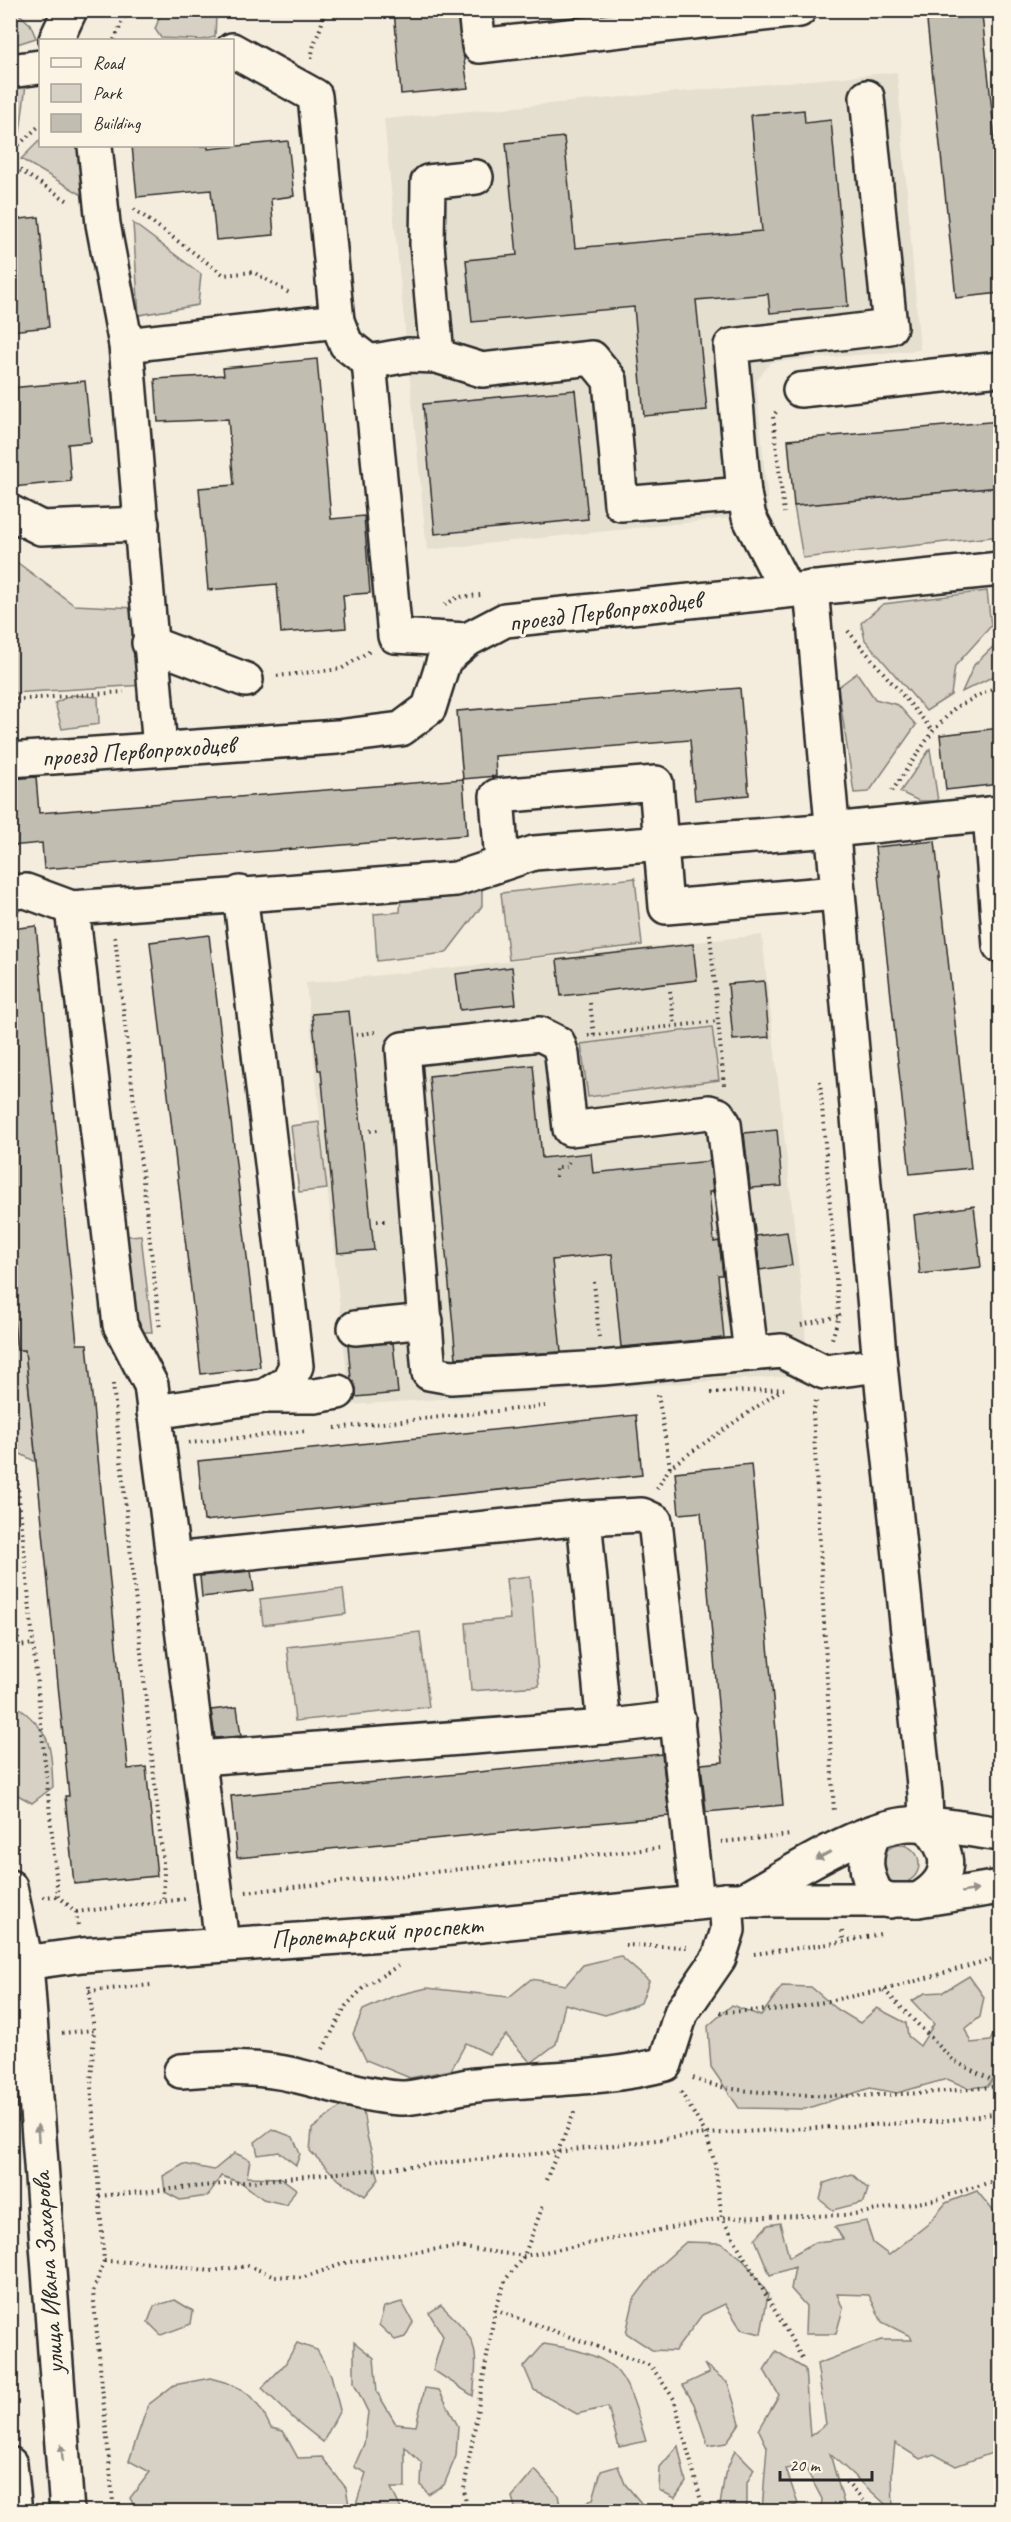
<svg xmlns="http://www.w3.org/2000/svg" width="1011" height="2522" viewBox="0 0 1011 2522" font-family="Caveat,sans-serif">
  <rect width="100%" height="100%" fill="#f4edde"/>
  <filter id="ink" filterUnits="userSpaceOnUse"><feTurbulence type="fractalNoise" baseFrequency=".0167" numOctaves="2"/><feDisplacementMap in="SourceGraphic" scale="12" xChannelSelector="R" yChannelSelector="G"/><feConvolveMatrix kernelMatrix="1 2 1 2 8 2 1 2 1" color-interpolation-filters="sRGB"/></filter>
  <g filter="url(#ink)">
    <!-- built -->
    <g fill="#e5dfd0">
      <path d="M 897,72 L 920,350 L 771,362 L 756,382 L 769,514 L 427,550 L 384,119 Z"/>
      <path d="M 762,935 L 805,1324 L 806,1347 L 790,1376 L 350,1405 L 306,983 Z"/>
    </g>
    <!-- green -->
    <g fill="#d6d1c4" stroke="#807e78" stroke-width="1.5">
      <path d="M 10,11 L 16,11 L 30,24 L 36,38 L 11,46 Z"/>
      <path d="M 162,11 L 207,11 L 216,16 L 215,37 L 202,40 L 161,38 L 155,29 Z"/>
      <path d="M 26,84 L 20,133 L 11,138 L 11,86 Z"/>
      <path d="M 40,140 L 40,146 L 83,146 L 88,179 L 82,195 L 21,159 Z"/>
      <path d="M 133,223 L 201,274 L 198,305 L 139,315 Z"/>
      <path d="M 1000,487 L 1000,536 L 803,558 L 794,506 Z"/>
      <path d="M 10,557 L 74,605 L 136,608 L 145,685 L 11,693 Z"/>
      <path d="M 987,591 L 991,626 L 955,666 L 951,695 L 926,711 L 865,640 L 861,623 L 883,604 Z"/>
      <path d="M 1000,640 L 1000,673 L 962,692 L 974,665 Z"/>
      <path d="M 857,673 L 875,699 L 898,705 L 916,725 L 869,792 L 854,793 L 838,687 Z"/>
      <path d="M 71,695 L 98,697 L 99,724 L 62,729 L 55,703 Z"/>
      <path d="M 930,749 L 938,801 L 919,801 L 900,792 Z"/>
      <path d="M 635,878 L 642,945 L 509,960 L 501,893 Z"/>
      <path d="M 482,888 L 482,906 L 446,953 L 377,961 L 374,914 L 400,912 L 401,896 Z"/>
      <path d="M 712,1027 L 719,1080 L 588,1097 L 581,1044 Z"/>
      <path d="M 319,1122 L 327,1189 L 299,1192 L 291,1126 Z"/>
      <path d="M 141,1235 L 152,1332 L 139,1332 L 126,1301 L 119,1237 Z"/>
      <path d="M 10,1282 L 17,1350 L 25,1350 L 36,1462 L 11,1449 Z"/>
      <path d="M 530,1576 L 539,1686 L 471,1691 L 466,1623 L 510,1619 L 506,1579 Z"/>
      <path d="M 343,1589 L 346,1614 L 263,1625 L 260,1599 Z"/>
      <path d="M 420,1632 L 429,1707 L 295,1721 L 287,1647 Z"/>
      <path d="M 14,1704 C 51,1731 51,1743 53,1787 L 32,1803 L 16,1794 L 11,1781 L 10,1709 Z"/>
      <circle cx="900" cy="1864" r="19"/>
      <path d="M 620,1956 L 649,1981 L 641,2003 L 605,2015 L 565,2004 L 556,2044 L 531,2063 L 506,2035 L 489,2054 L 466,2043 L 451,2070 L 410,2078 L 366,2060 L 353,2034 L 363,2010 L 394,1996 L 427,1988 L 509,1997 L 531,1979 L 566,1985 L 583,1965 Z"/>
      <path d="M 969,1976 L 984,1997 L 980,2017 L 965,2029 L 971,2043 L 990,2041 L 998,2024 L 1000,2024 L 1000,2067 L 988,2086 L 968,2088 L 947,2079 L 897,2093 L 870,2088 L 805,2109 L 739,2108 L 711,2067 L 708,2026 L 732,2005 L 761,2016 L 782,1986 L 811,1987 L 837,2009 L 860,2023 L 877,2008 L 906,2023 L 908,2036 L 920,2046 L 934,2024 L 912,2001 L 925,1993 L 943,1992 Z"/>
      <path d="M 340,2107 L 363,2110 L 367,2136 L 379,2179 L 365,2196 L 339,2180 L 310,2151 L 312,2129 Z"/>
      <path d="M 272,2129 L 293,2137 L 300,2154 L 296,2165 L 279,2152 L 258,2155 L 255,2142 Z"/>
      <path d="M 235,2153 L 250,2160 L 247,2177 L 281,2178 L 296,2189 L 287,2205 L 263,2199 L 242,2183 L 221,2176 L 208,2196 L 180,2200 L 165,2192 L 163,2176 L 184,2164 L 214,2170 Z"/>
      <path d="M 852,2174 L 868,2189 L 864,2202 L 833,2210 L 820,2200 L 824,2183 Z"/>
      <path d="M 977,2191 L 999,2218 L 1000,2380 L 994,2391 L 1000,2393 L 1000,2450 L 956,2466 L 934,2454 L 920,2459 L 895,2443 L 892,2471 L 893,2511 L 830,2454 L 846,2511 L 821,2511 L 822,2499 L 804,2465 L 786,2469 L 798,2504 L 781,2511 L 762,2511 L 767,2447 L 759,2430 L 779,2395 L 764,2370 L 776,2351 L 805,2369 L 810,2436 L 826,2424 L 817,2364 L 881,2340 L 912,2340 L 910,2336 L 882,2322 L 869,2295 L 837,2294 L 843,2309 L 836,2334 L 805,2334 L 806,2306 L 791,2289 L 795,2267 L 770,2275 L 755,2239 L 768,2225 L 780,2223 L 789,2257 L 815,2242 L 843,2239 L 835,2227 L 866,2221 L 873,2243 L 889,2255 L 928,2224 L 946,2203 Z"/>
      <path d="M 686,2242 L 721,2243 L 744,2260 L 768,2294 L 761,2334 L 741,2329 L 725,2304 L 702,2315 L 675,2351 L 652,2350 L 626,2333 L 634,2299 L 658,2267 Z"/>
      <path d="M 175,2300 L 193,2311 L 191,2324 L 161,2335 L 148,2322 L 154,2306 Z"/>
      <path d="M 402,2302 L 413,2322 L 405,2337 L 395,2340 L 379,2325 L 384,2307 Z"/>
      <path d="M 441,2305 C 477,2340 479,2345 473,2396 L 433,2370 L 443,2336 L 429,2313 Z"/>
      <path d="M 354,2342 L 374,2358 L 377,2392 L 396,2424 L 416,2426 L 425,2388 L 439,2390 L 458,2426 L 456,2456 L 444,2485 L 428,2494 L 421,2485 L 422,2464 L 405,2447 L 405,2488 L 391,2488 L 402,2511 L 354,2511 L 366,2473 L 354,2467 L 364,2444 L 368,2412 L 354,2383 Z"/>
      <path d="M 297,2343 L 317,2350 L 331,2375 L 340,2410 L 323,2442 L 294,2419 L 262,2388 L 285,2364 Z"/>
      <path d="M 544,2344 C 566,2347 597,2353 614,2368 C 631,2383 639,2420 646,2441 L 619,2447 L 608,2407 L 577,2414 L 534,2390 L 524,2367 Z"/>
      <path d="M 704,2364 L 728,2383 L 740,2423 L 726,2443 L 708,2446 L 694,2404 L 683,2385 L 709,2373 Z"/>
      <path d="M 210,2378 C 244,2386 256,2396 271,2428 L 283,2431 L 298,2458 L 322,2457 L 346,2488 L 350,2511 L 137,2511 L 130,2498 L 150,2472 L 129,2461 L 148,2405 L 174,2385 Z"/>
      <path d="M 678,2446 L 686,2482 L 675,2498 L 659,2490 L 660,2467 Z"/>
      <path d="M 735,2450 L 754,2469 L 747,2483 L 747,2505 L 742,2511 L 719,2511 L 725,2474 Z"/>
      <path d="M 618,2466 L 625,2484 L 641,2503 L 638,2511 L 579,2511 L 579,2508 L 593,2499 L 601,2471 Z"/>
      <path d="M 535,2470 L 558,2495 L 561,2511 L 516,2511 L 512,2497 Z"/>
    </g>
    <!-- building -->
    <g fill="#c2bdb1" stroke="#2b2b2b" stroke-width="1.5">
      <path d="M 394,10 L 457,10 L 468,88 L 401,94 Z"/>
      <path d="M 982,15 L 1000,188 L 1000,293 L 956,298 L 927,21 Z"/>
      <path d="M 804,110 L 805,123 L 831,120 L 848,306 L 770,313 L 768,294 L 696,300 L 707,410 L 644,416 L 634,307 L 472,322 L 466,260 L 517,255 L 506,143 L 564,137 L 575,248 L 762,231 L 751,115 Z"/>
      <path d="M 288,141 L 294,196 L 271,199 L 274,235 L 216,240 L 211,190 L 137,197 L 132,146 L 208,146 L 208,149 Z"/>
      <path d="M 39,217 L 49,327 L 10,331 L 10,220 Z"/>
      <path d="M 317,359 L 331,519 L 364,516 L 370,593 L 343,595 L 346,628 L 281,633 L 277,584 L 208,590 L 199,488 L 234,485 L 228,419 L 158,422 L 155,379 L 224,375 L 223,368 Z"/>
      <path d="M 85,381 L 91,442 L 68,444 L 71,481 L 13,487 L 10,388 Z"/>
      <path d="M 575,390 L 588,519 L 435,534 L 423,404 Z"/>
      <path d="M 1000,421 L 1000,487 L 794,506 L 788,440 Z"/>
      <path d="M 740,688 L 749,795 L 695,800 L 690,740 L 495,756 L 496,776 L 463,779 L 457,711 Z"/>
      <path d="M 1000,728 L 1000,784 L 946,790 L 940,735 Z"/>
      <path d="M 36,777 L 39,813 L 463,779 L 467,835 L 44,869 L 42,843 L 10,846 L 10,779 Z"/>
      <path d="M 935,841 L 971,1168 L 910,1174 L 875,847 Z"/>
      <path d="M 36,926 L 77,1344 L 87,1344 L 128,1769 L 146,1767 L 157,1876 L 74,1884 L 65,1796 L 69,1796 L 25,1350 L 17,1350 L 10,1282 L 10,929 Z"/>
      <path d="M 209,935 L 260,1367 L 201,1374 L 150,942 Z"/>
      <path d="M 693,944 L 697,980 L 561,996 L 557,960 Z"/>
      <path d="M 512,967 L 516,1004 L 460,1010 L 456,974 Z"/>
      <path d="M 764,981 L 769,1037 L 733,1040 L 728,984 Z"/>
      <path d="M 349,1011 L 374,1250 L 338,1253 L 321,1070 L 318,1070 L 312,1014 Z"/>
      <path d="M 533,1065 L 542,1158 L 591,1153 L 593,1173 L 710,1161 L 713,1192 L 709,1192 L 714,1242 L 719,1241 L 723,1275 L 718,1275 L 724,1338 L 621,1347 L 612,1254 L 552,1260 L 561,1352 L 456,1358 L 429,1076 Z"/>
      <path d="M 777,1130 L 782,1186 L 750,1188 L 744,1133 Z"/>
      <path d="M 974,1206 L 981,1267 L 920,1274 L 914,1215 Z"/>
      <path d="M 787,1232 L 792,1265 L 760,1270 L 756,1236 Z"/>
      <path d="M 393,1343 L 398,1393 L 356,1397 L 356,1388 L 351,1379 L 348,1345 Z"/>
      <path d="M 636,1415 L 642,1475 L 204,1521 L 198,1461 Z"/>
      <path d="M 751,1464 L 783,1805 L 706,1812 L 701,1764 L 723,1762 L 712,1635 L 701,1512 L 679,1514 L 675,1472 Z"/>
      <path d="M 251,1571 L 254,1591 L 202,1597 L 200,1576 Z"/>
      <path d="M 237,1707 L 241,1736 L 215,1738 L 211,1710 Z"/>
      <path d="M 662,1754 L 669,1816 L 237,1858 L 231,1796 Z"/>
    </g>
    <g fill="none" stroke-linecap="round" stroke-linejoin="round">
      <defs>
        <g id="minor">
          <path d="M 475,10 L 479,46 L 799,10"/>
          <path d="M 56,40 L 70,10"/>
          <path d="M 232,50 L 315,96 L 337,321 L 346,344 L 369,362 L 395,636 L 467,640"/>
          <path d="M 10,71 L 40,67"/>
          <path d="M 95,146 L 103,224 L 126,345 L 160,749"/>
          <path d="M 126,345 L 337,321"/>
          <path d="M 437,356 L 427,244 L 428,182 L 476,177"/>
          <path d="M 369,362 L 408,355 L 437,356 L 482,370 L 592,358 L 610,380 L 621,504 L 744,494"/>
          <path d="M 800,390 L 1000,369"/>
          <path d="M 10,512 L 41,528 L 142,524"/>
          <path d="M 811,588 L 880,1365 L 925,1794 L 926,1824"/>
          <path d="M 786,589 L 749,517 L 744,494 L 731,346 L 890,327 L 867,97"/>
          <path d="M 149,643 L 246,680"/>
          <path d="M 10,760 L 337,737 L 401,729 L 429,708 L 444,660 L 467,640 L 505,620 L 1000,569"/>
          <path d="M 990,814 L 1000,946"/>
          <path d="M 502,863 L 497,796 L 656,783 L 666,907 L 837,893"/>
          <path d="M 10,892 L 26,891 L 72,908"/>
          <path d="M 355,1328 L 426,1321"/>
          <path d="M 751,1354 L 724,1124 L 718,1115 L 709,1112 L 570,1129 L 562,1055 L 558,1043 L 540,1034 L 403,1049 L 429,1373 L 451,1377 L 602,1368 L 782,1351 L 824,1372 L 880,1365"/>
          <path d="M 265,1396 L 315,1396 L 338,1392"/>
          <path d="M 154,1412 L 265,1396 L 288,1382 L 296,1366 L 240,893"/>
          <path d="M 584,1518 L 604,1727"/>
          <path d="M 173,1560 L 584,1518 L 642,1515 L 655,1521 L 697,1902"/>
          <path d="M 200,1758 L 604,1727 L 678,1718"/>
          <path d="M 222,1943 L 151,1385 L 120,1325 L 72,908 L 456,879 L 534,853 L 832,830 L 1000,813"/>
          <path d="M 181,2071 C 219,2068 256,2066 294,2075 C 329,2083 364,2096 400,2098 C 416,2099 456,2087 476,2085 C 539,2078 604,2080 665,2064 L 681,2013 L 719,1958 L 728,1930 L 726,1900"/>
        </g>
        <g id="major">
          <path d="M 873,1834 C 864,1858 864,1872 877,1895 L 890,1901"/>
          <path d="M 10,1887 L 26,1963 L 67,2512"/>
          <path d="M 747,1898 C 790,1874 861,1827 909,1824 C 939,1823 971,1830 1000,1834"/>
          <path d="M 918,1900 C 954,1879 953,1854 926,1824"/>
          <path d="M 10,1965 L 82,1955 L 412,1932 L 726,1900 L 918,1900 L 1000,1887"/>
          <path d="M 10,2464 L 15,2512"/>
        </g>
      </defs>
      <!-- minor casing -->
      <use href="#minor" stroke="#2b2b2b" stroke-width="38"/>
      <!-- major casing -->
      <use href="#major" stroke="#2b2b2b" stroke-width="38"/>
      <!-- path -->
      <g stroke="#2b2b2b" stroke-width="4" stroke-dasharray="1.5 4.5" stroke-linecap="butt">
        <path d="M 232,10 L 232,19"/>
        <path d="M 114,40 L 128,10"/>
        <path d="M 312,59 C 311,41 325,28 323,10"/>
        <path d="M 10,153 L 40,125"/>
        <path d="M 10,164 L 68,201"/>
        <path d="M 134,209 L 224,275 L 253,272 L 291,294"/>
        <path d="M 776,412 L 773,416 L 784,513"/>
        <path d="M 445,605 L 458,597 L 481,595"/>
        <path d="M 848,631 L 933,731"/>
        <path d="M 277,676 L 341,669 L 370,651"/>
        <path d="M 10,700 L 124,692"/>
        <path d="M 892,791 L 933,731 L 956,707 L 1000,685"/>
        <path d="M 710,934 L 724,1085"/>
        <path d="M 115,937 L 160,1329"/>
        <path d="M 670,991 L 675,1026"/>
        <path d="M 590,1003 L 594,1035"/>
        <path d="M 356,1035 L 375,1032"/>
        <path d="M 588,1036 L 718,1021"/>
        <path d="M 820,1081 L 839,1316 L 832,1339"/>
        <path d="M 370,1131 L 378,1130"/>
        <path d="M 556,1177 L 556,1168 L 567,1167 L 569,1159"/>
        <path d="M 377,1221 L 387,1221"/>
        <path d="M 594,1282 L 599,1337"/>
        <path d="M 801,1325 L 839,1316"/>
        <path d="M 113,1384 L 164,1872 L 163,1903"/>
        <path d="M 711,1393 L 784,1389"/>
        <path d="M 658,1395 L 670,1467"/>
        <path d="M 816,1401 L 813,1413 L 834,1813"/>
        <path d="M 10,1406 L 58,1896 L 76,1912 L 78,1926"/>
        <path d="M 335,1428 L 545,1406"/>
        <path d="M 189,1443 L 306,1431"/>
        <path d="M 657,1489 L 670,1467 L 781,1390"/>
        <path d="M 16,1620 L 19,1646 L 33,1644"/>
        <path d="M 721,1842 L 791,1835"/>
        <path d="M 246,1892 L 659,1848"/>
        <path d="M 43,1897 L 58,1896"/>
        <path d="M 76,1912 L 185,1899"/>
        <path d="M 842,1931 L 843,1942"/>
        <path d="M 625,1945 L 689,1947"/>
        <path d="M 754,1954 L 843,1942 L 880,1934"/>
        <path d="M 89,1986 L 94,2030 L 91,2085 L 104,2261 L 93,2292 L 114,2512"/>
        <path d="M 884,1990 L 954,2061 L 1000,2084"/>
        <path d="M 89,1991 L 151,1985"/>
        <path d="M 720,2012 L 789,2009 L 888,1989 L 1000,1957"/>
        <path d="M 62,2033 L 94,2030"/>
        <path d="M 323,2049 L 346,2006 L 365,1986 L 398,1966"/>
        <path d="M 693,2078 C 717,2089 747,2091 774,2093 C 851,2099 924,2094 1000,2086"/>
        <path d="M 681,2092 L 706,2134 L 715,2164 L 722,2218 L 802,2358"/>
        <path d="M 546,2180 L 575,2110"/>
        <path d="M 99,2196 L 556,2152 L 706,2134 L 942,2121 L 1000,2113"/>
        <path d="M 104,2261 L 156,2263 L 211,2271 L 248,2266 L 275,2276 L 302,2278 L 345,2263 L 390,2255 L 456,2247 L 524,2256 L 722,2218 L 848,2215 L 934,2200 L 1000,2179"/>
        <path d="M 495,2310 L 651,2366 L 674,2399 L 704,2512"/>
        <path d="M 846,2482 L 874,2512"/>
        <path d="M 467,2512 L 464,2489 L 495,2310 L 506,2279 L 524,2256 L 544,2203"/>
        <path d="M 908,2512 L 911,2504"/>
      </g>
      <!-- minor -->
      <use href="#minor" stroke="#fcf5e5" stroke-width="33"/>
      <!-- major -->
      <use href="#major" stroke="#fcf5e5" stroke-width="33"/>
    </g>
    <!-- one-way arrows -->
    <defs><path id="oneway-solid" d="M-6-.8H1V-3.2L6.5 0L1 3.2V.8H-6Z" transform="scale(1.5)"/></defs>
    <g fill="#949088">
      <use href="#oneway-solid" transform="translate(823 1856) rotate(152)"/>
      <use href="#oneway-solid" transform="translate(970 1891) rotate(-9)"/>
      <use href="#oneway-solid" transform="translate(38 2133) rotate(-94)"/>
      <use href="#oneway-solid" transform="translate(62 2453) rotate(-95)"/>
    </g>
  </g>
  <g text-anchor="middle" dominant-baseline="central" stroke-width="6" stroke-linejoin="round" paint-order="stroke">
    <!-- street labels -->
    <g font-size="26" fill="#2b2b2b" stroke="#fcf5e5">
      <text transform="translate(605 611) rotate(-7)">проезд Первопроходцев</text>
      <text transform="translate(138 751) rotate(-4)">проезд Первопроходцев</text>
      <text transform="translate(377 1932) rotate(-4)">Пролетарский проспект</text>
      <text transform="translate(48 2273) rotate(-94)">улица Ивана Захарова</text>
    </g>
  </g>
  <!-- margin -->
  <rect width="1011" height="2522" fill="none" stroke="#fcf5e5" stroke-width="36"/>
  <rect x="18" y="18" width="975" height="2486" fill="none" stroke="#2b2b2b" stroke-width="2" filter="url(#ink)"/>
  <!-- legend -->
  <rect x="39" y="39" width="195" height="108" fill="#fcf5e5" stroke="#a8a49b" stroke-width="1.5"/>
  <rect x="51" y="58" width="30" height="9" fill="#fcf5e5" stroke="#a8a49b" stroke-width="1.5"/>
  <text x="93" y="69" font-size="18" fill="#2b2b2b">Road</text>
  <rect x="51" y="84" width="30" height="18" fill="#d6d1c4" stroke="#a8a49b" stroke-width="1.5"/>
  <text x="93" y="99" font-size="18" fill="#2b2b2b">Park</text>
  <rect x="51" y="114" width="30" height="18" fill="#c2bdb1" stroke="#a8a49b" stroke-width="1.5"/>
  <text x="93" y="129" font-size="18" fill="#2b2b2b">Building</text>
  <!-- scale -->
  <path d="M780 2471v9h92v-9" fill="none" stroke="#2b2b2b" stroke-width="3"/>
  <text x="789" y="2471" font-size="18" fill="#2b2b2b" stroke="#fcf5e5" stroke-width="4.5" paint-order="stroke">20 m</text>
</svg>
